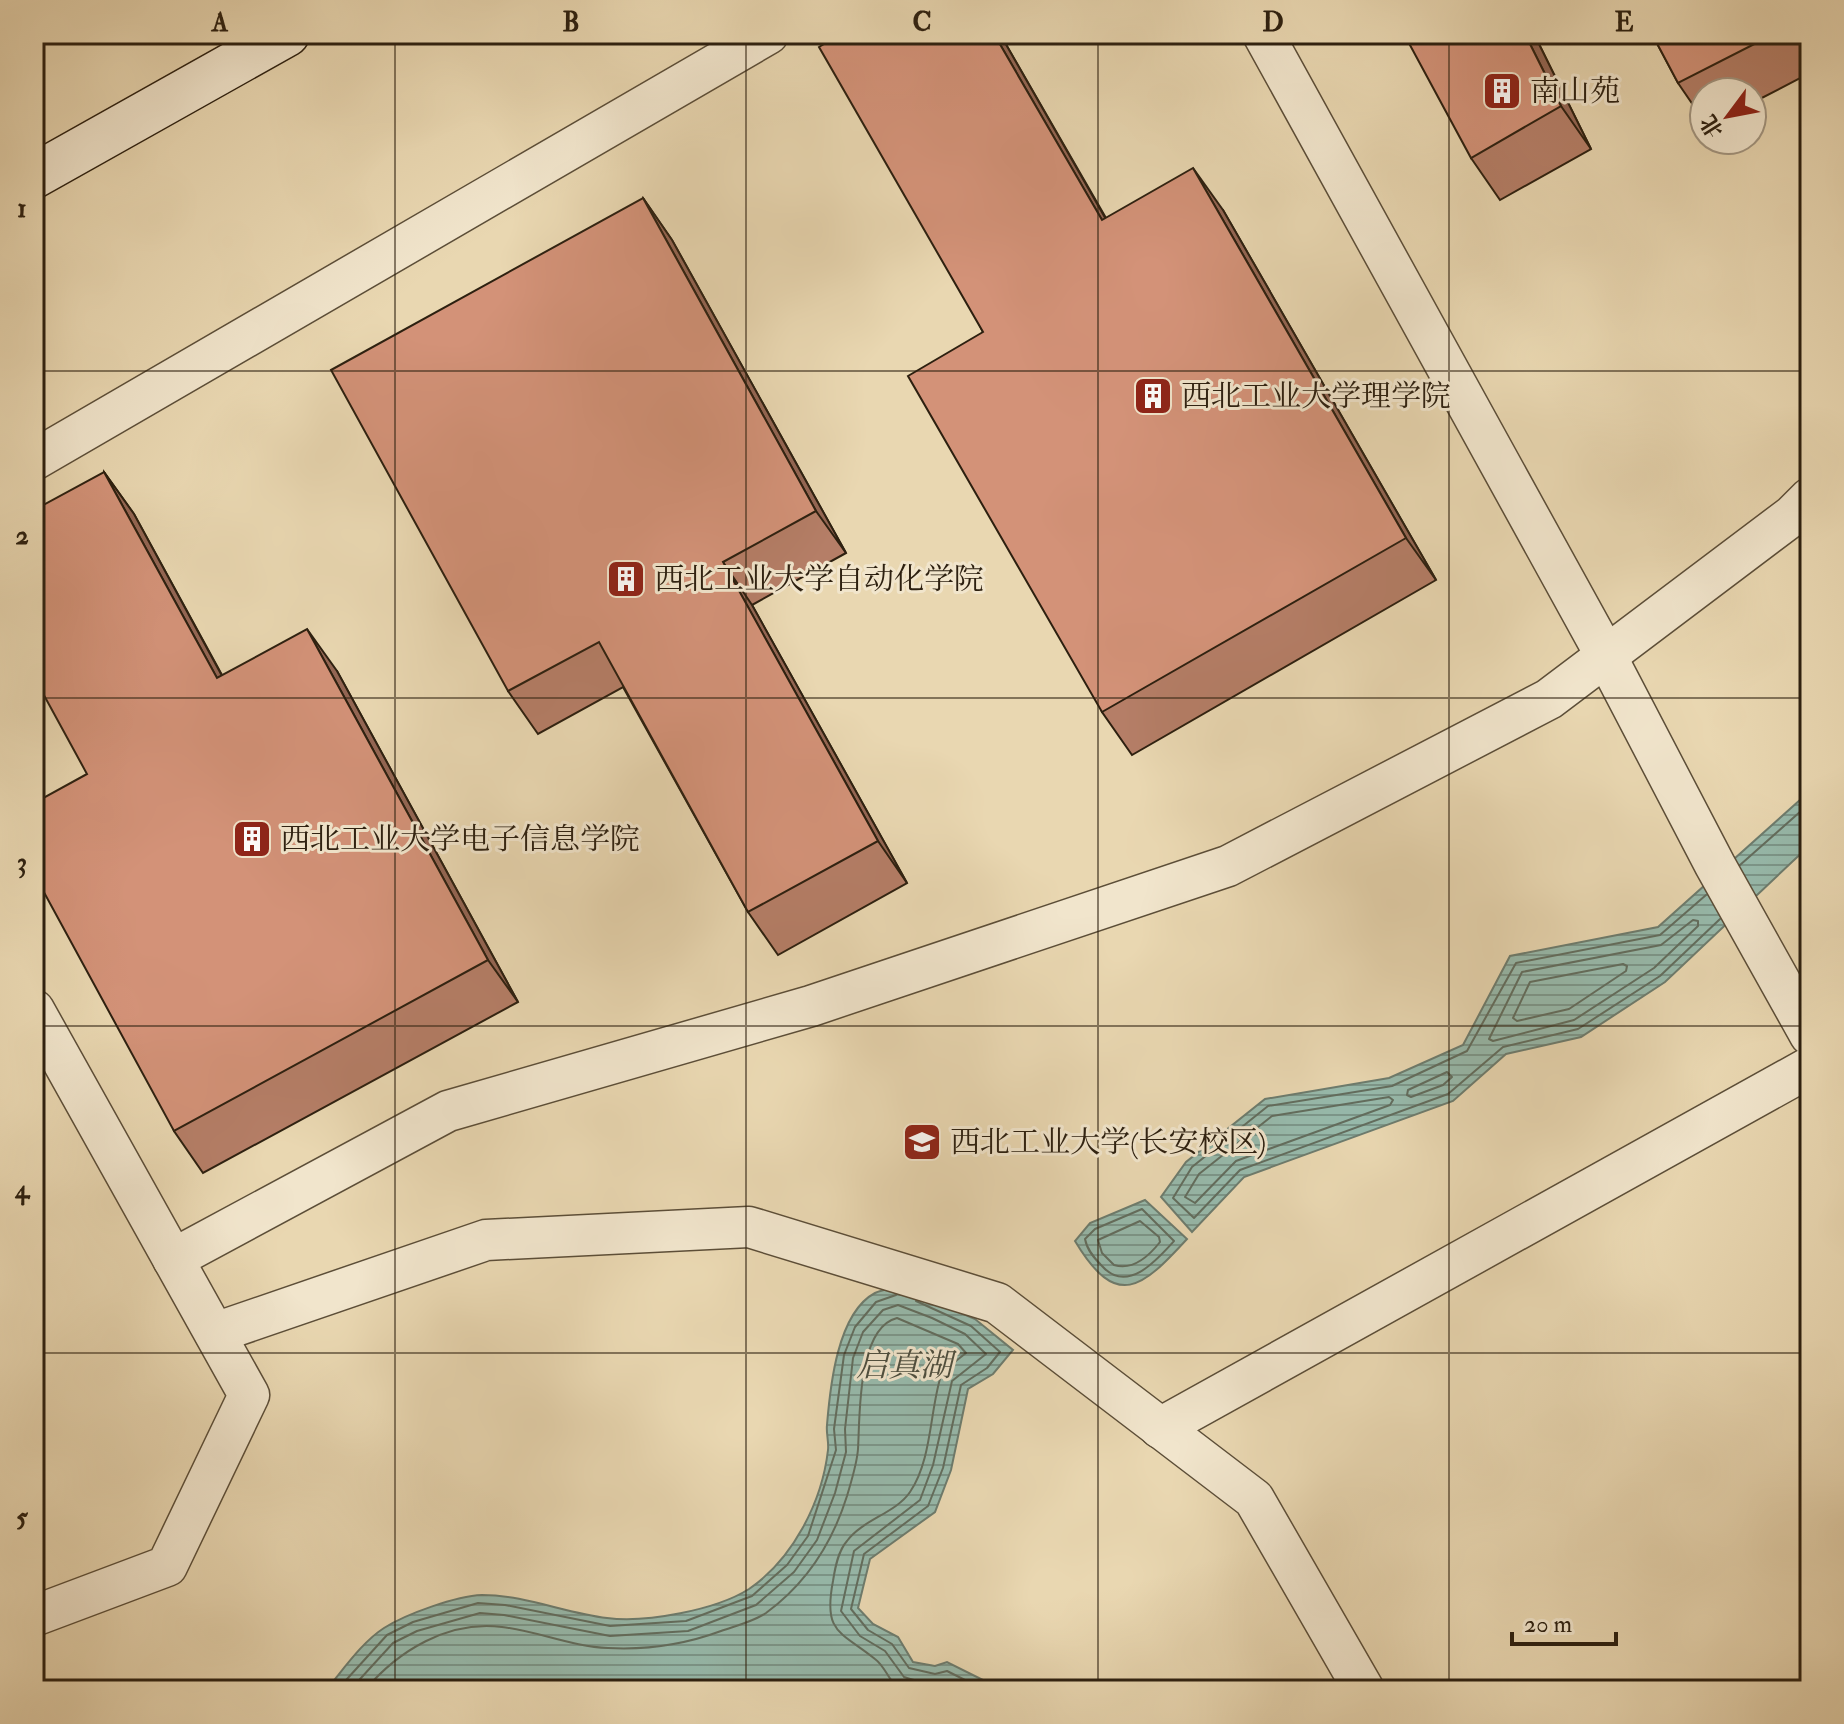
<svg xmlns="http://www.w3.org/2000/svg" width="1844" height="1724" viewBox="0 0 1844 1724" font-family="'IM FELL Double Pica','Noto Serif SC',serif">
  <defs>
    <pattern id="water-rules" width="6" height="5" patternUnits="userSpaceOnUse" patternTransform="scale(2)"><rect width="6" height="5" fill="#97baac"/><path d="M0 2.5h6" fill="none" stroke="#7c978b"/></pattern>
  </defs>
  <rect width="100%" height="100%" fill="#e9d7b1"/>
  <filter id="stains"><feTurbulence type="fractalNoise" baseFrequency=".0025" numOctaves="4"/><feColorMatrix values="0 0 0 0 .2 0 0 0 0 .09 0 0 0 0 .02 0 0 0 .5 -.17"/></filter>
  <radialGradient id="worn" r=".72"><stop offset=".6" stop-color="#630" stop-opacity="0"/><stop offset="1" stop-color="#630" stop-opacity=".3"/></radialGradient>
  <!-- water -->
  <g fill="url(#water-rules)" stroke="#6d7c6e" stroke-width="2">
    <path d="M 1810,791 L 1810,845 L 1665,982 L 1581,1037 L 1506,1054 L 1453,1101 L 1244,1177 L 1192,1232 L 1161,1197 L 1186,1162 L 1265,1099 L 1389,1078 L 1463,1045 L 1510,956 L 1658,927 Z"/>
    <path d="M 1145,1200 L 1187,1239 C 1142,1288 1117,1311 1075,1241 L 1090,1223 Z"/>
    <path d="M 898,1286 L 975,1319 L 1013,1350 L 993,1374 L 968,1389 L 951,1470 L 935,1512 L 870,1559 L 858,1608 L 873,1624 L 898,1637 L 913,1662 L 935,1666 L 947,1662 L 1003,1690 L 326,1690 C 343,1670 362,1642 384,1628 C 406,1614 456,1596 482,1595 C 525,1595 565,1613 607,1618 C 646,1623 716,1610 749,1589 C 793,1559 822,1502 828,1450 C 829,1442 826,1433 827,1425 C 830,1388 837,1313 875,1293 C 881,1290 891,1288 898,1286 Z"/>
  </g>
  <g fill="none" stroke-linecap="round" stroke-linejoin="round">
    <!-- shore -->
    <g stroke="#626d5e" stroke-width="2">
      <path d="M 1740,865 L 1810,803"/>
      <path d="M 1706,895 L 1660,935 L 1516,963 L 1467,1051 L 1392,1086 L 1268,1106 L 1192,1167 L 1173,1198 L 1194,1218 L 1240,1170 L 1448,1094 L 1503,1047 L 1578,1029 L 1660,976 L 1720,919"/>
      <path d="M 1693,920 L 1698,921 L 1698,926 L 1654,968 L 1574,1020 L 1493,1041 L 1489,1039 L 1522,972 L 1661,945 Z"/>
      <path d="M 1623,964 L 1627,966 L 1626,971 L 1569,1009 L 1517,1021 L 1513,1018 L 1530,982 Z"/>
      <path d="M 1447,1072 L 1452,1077 L 1443,1085 L 1411,1097 L 1407,1095 L 1408,1090 Z"/>
      <path d="M 1389,1097 L 1393,1100 L 1390,1105 L 1236,1161 L 1195,1203 L 1185,1197 L 1199,1174 L 1272,1116 Z"/>
      <path d="M 1142,1209 L 1174,1241 C 1156,1261 1127,1294 1102,1266 C 1094,1258 1087,1250 1085,1239 L 1095,1229 Z"/>
      <path d="M 1140,1221 L 1159,1237 L 1160,1242 C 1149,1256 1133,1271 1114,1265 L 1102,1253 L 1098,1240 Z"/>
      <path d="M 916,1301 L 971,1326 L 1000,1352 L 987,1368 L 961,1385 L 943,1468 L 928,1506 L 864,1554 L 851,1609 L 868,1630 L 892,1644 L 909,1668 L 935,1674 L 947,1671 L 985,1690"/>
      <path d="M 337,1690 L 387,1635 L 413,1622 L 478,1603 L 505,1605 L 610,1626 L 686,1621 L 752,1596 L 787,1565 L 808,1536 L 836,1450 L 834,1429 L 844,1355 L 855,1327 L 876,1302 L 896,1295"/>
      <path d="M 350,1690 L 393,1643 L 417,1631 L 480,1613 L 504,1615 L 610,1636 L 688,1631 L 756,1605 L 794,1572 L 817,1540 L 835,1493 L 846,1452 L 845,1429 L 853,1358 L 863,1332 L 883,1310 L 898,1305 L 932,1318 L 965,1334 L 986,1354 L 952,1381 L 933,1465 L 920,1500 L 854,1551 L 841,1611 L 860,1636 L 885,1651 L 904,1677 C 924,1685 943,1681 963,1690"/>
      <path d="M 365,1690 C 398,1651 448,1620 502,1627 C 537,1631 573,1647 608,1648 C 646,1650 686,1644 721,1631 C 735,1626 753,1622 766,1613 C 807,1583 832,1544 847,1496 C 851,1482 857,1464 858,1449 C 860,1417 857,1328 897,1318 L 958,1344 L 966,1353 L 947,1368 L 940,1379 C 930,1413 931,1462 910,1492 C 896,1513 862,1520 847,1541 C 838,1551 835,1568 833,1581 C 823,1633 840,1631 875,1659 C 887,1668 888,1683 903,1690"/>
    </g>
    <defs>
      <g id="minor">
        <path d="M 1263,34 L 1606,656 L 1715,865 L 1810,1035"/>
        <path d="M 34,460 L 768,34"/>
        <path d="M 34,1010 L 249,1395 L 167,1566 L 34,1616"/>
        <path d="M 173,1259 L 448,1111 L 811,1006 L 1228,866 L 1549,699 L 1793,515 L 1810,498"/>
        <path d="M 215,1333 L 486,1240 L 749,1227 L 997,1303 L 1254,1499 L 1364,1690"/>
        <path d="M 1160,1428 L 1810,1067"/>
      </g>
      <path id="secondary" d="M 34,176 L 287,34"/>
    </defs>
    <!-- minor casing -->
    <use href="#minor" stroke="#5c4e38" stroke-width="43"/>
    <!-- secondary casing -->
    <use href="#secondary" stroke="#2d2010" stroke-width="47"/>
    <!-- minor -->
    <use href="#minor" stroke="#f1e5cc" stroke-width="40"/>
    <!-- secondary -->
    <use href="#secondary" stroke="#f1e5cc" stroke-width="44"/>
  </g>
  <!-- wall -->
  <g fill="#b57e67" stroke="#2d2010" stroke-width="2">
    <path d="M 841,34 L 1000,34 L 1106,218 L 1223,210 L 1436,580 L 1132,755 L 1102,712 L 983,332 Z"/>
    <path d="M 1534,34 L 1591,149 L 1500,200 L 1471,158 Z"/>
    <path d="M 1652,34 L 1810,34 L 1810,73 L 1752,103 L 1752,92 L 1704,92 L 1704,121 L 1678,83 Z"/>
    <path d="M 643,198 L 672,240 L 846,553 L 752,605 L 907,883 L 778,955 L 748,912 L 623,687 L 538,734 L 508,691 Z"/>
    <path d="M 104,472 L 134,514 L 222,675 L 337,671 L 518,1002 L 203,1173 L 174,1131 L 87,774 Z"/>
  </g>
  <!-- shaded-wall -->
  <g fill="#946654" stroke="#2d2010" stroke-width="2">
    <path d="M 994,34 L 1000,34 L 1131,263 L 1102,220 Z"/>
    <path d="M 1525,34 L 1534,34 L 1591,149 L 1561,106 Z"/>
    <path d="M 1193,168 L 1223,210 L 1436,580 L 1406,538 Z"/>
    <path d="M 643,198 L 672,240 L 846,553 L 816,511 Z"/>
    <path d="M 104,472 L 134,514 L 246,720 L 217,678 Z"/>
    <path d="M 723,562 L 752,605 L 907,883 L 878,841 Z"/>
    <path d="M 307,629 L 337,671 L 518,1002 L 488,960 Z"/>
  </g>
  <!-- building -->
  <g fill="#d39278" stroke="#2d2010" stroke-width="2">
    <path d="M 841,34 L 994,34 L 1102,220 L 1193,168 L 1406,538 L 1102,712 L 908,376 L 983,332 L 819,47 Z"/>
    <path d="M 1404,34 L 1525,34 L 1561,106 L 1471,158 Z"/>
    <path d="M 1652,34 L 1774,34 L 1678,83 Z"/>
    <path d="M 643,198 L 816,511 L 723,562 L 878,841 L 748,912 L 599,642 L 508,691 L 331,370 Z"/>
    <path d="M 104,472 L 217,678 L 307,629 L 488,960 L 174,1131 L 34,874 L 34,803 L 87,774 L 34,677 L 34,510 Z"/>
  </g>
  <!-- grid -->
  <path fill="none" stroke="#2d2010" stroke-width="2" stroke-opacity="0.55" d="M 395,34 L 395,1690M 746,34 L 746,1690M 1098,34 L 1098,1690M 1449,34 L 1449,1690M 34,371 L 1810,371M 34,698 L 1810,698M 34,1026 L 1810,1026M 34,1353 L 1810,1353"/>
  <!-- icons -->
  <defs>
    <symbol id="building-square" viewBox="-11 -11 22 22"><rect x="-9" y="-9" width="18" height="18" rx="4" fill="#8f2418" stroke="#f1e5cc"/><path d="M-4-6H4V6H1V3H-1V6H-4ZM-2.5-4.3h1.7v1.8h-1.7ZM.8-4.3h1.7v1.8H.8ZM-2.5-1h1.7V.8h-1.7ZM.8-1h1.7V.8H.8Z" fill="#fff"/></symbol>
    <symbol id="university-square" viewBox="-11 -11 22 22"><rect x="-9" y="-9" width="18" height="18" rx="4" fill="#8f2418" stroke="#f1e5cc"/><path d="M0-5L7-2L0 1L-7-2ZM-4 1L0 2.5L4 1V4Q0 6-4 4Z" fill="#fff"/></symbol>
  </defs>
  <g fill-rule="evenodd">
    <use href="#building-square" x="1480" y="69" width="44" height="44"/>
    <use href="#building-square" x="1131" y="374" width="44" height="44"/>
    <use href="#building-square" x="604" y="557" width="44" height="44"/>
    <use href="#building-square" x="230" y="817" width="44" height="44"/>
    <use href="#university-square" x="900" y="1120" width="44" height="44"/>
  </g>
  <g text-anchor="middle" dominant-baseline="central" stroke-width="6" stroke-linejoin="round" paint-order="stroke">
    <!-- poi labels -->
    <g font-size="30" fill="#2d2010" stroke="#f1e5cc" text-anchor="start">
      <text x="1530" y="91">南山苑</text>
      <text x="1181" y="396">西北工业大学理学院</text>
      <text x="654" y="579">西北工业大学自动化学院</text>
      <text x="280" y="839">西北工业大学电子信息学院</text>
      <text x="950" y="1142">西北工业大学(长安校区)</text>
    </g>
    <!-- water labels -->
    <g font-size="32" font-style="italic" fill="#4d4e3f" stroke="#f1e5cc">
      <text x="904" y="1366">启真湖</text>
    </g>
  </g>
  <!-- margin -->
  <rect width="1844" height="1724" fill="none" stroke="#e9d7b1" stroke-width="88"/>
  <!-- north arrow -->
  <g transform="translate(1728 116) rotate(238)"><circle r="38" fill="#f1e5cc" stroke="#a39681" stroke-width="2"/>
  <path d="M0-6L14 30L0 20L-14 30Z" fill="#8f2418"/>
  <text y="-12" font-size="22" font-weight="bold" text-anchor="middle" fill="#2d2010">北</text>
  </g>
  <!-- scale -->
  <path d="M1512 1632v12h104v-12" fill="none" stroke="#2d2010" stroke-width="4"/>
  <text x="1524" y="1632" font-size="24" fill="#2d2010" stroke="#f1e5cc" stroke-width="6" paint-order="stroke">20 m</text>
  <rect x="44" y="44" width="1756" height="1636" fill="none" stroke="#2d2010" stroke-width="3"/>
  <g font-size="26" text-anchor="middle" font-weight="bold" fill="#2d2010">
    <text x="220" y="31">A</text>
    <text x="571" y="31">B</text>
    <text x="922" y="31">C</text>
    <text x="1273" y="31">D</text>
    <text x="1624" y="31">E</text>
    <text x="22" y="217">1</text>
    <text x="22" y="544">2</text>
    <text x="22" y="871">3</text>
    <text x="22" y="1198">4</text>
    <text x="22" y="1526">5</text>
  </g>
  <rect width="100%" height="100%" filter="url(#stains)"/>
  <rect width="100%" height="100%" fill="url(#worn)"/>
</svg>
